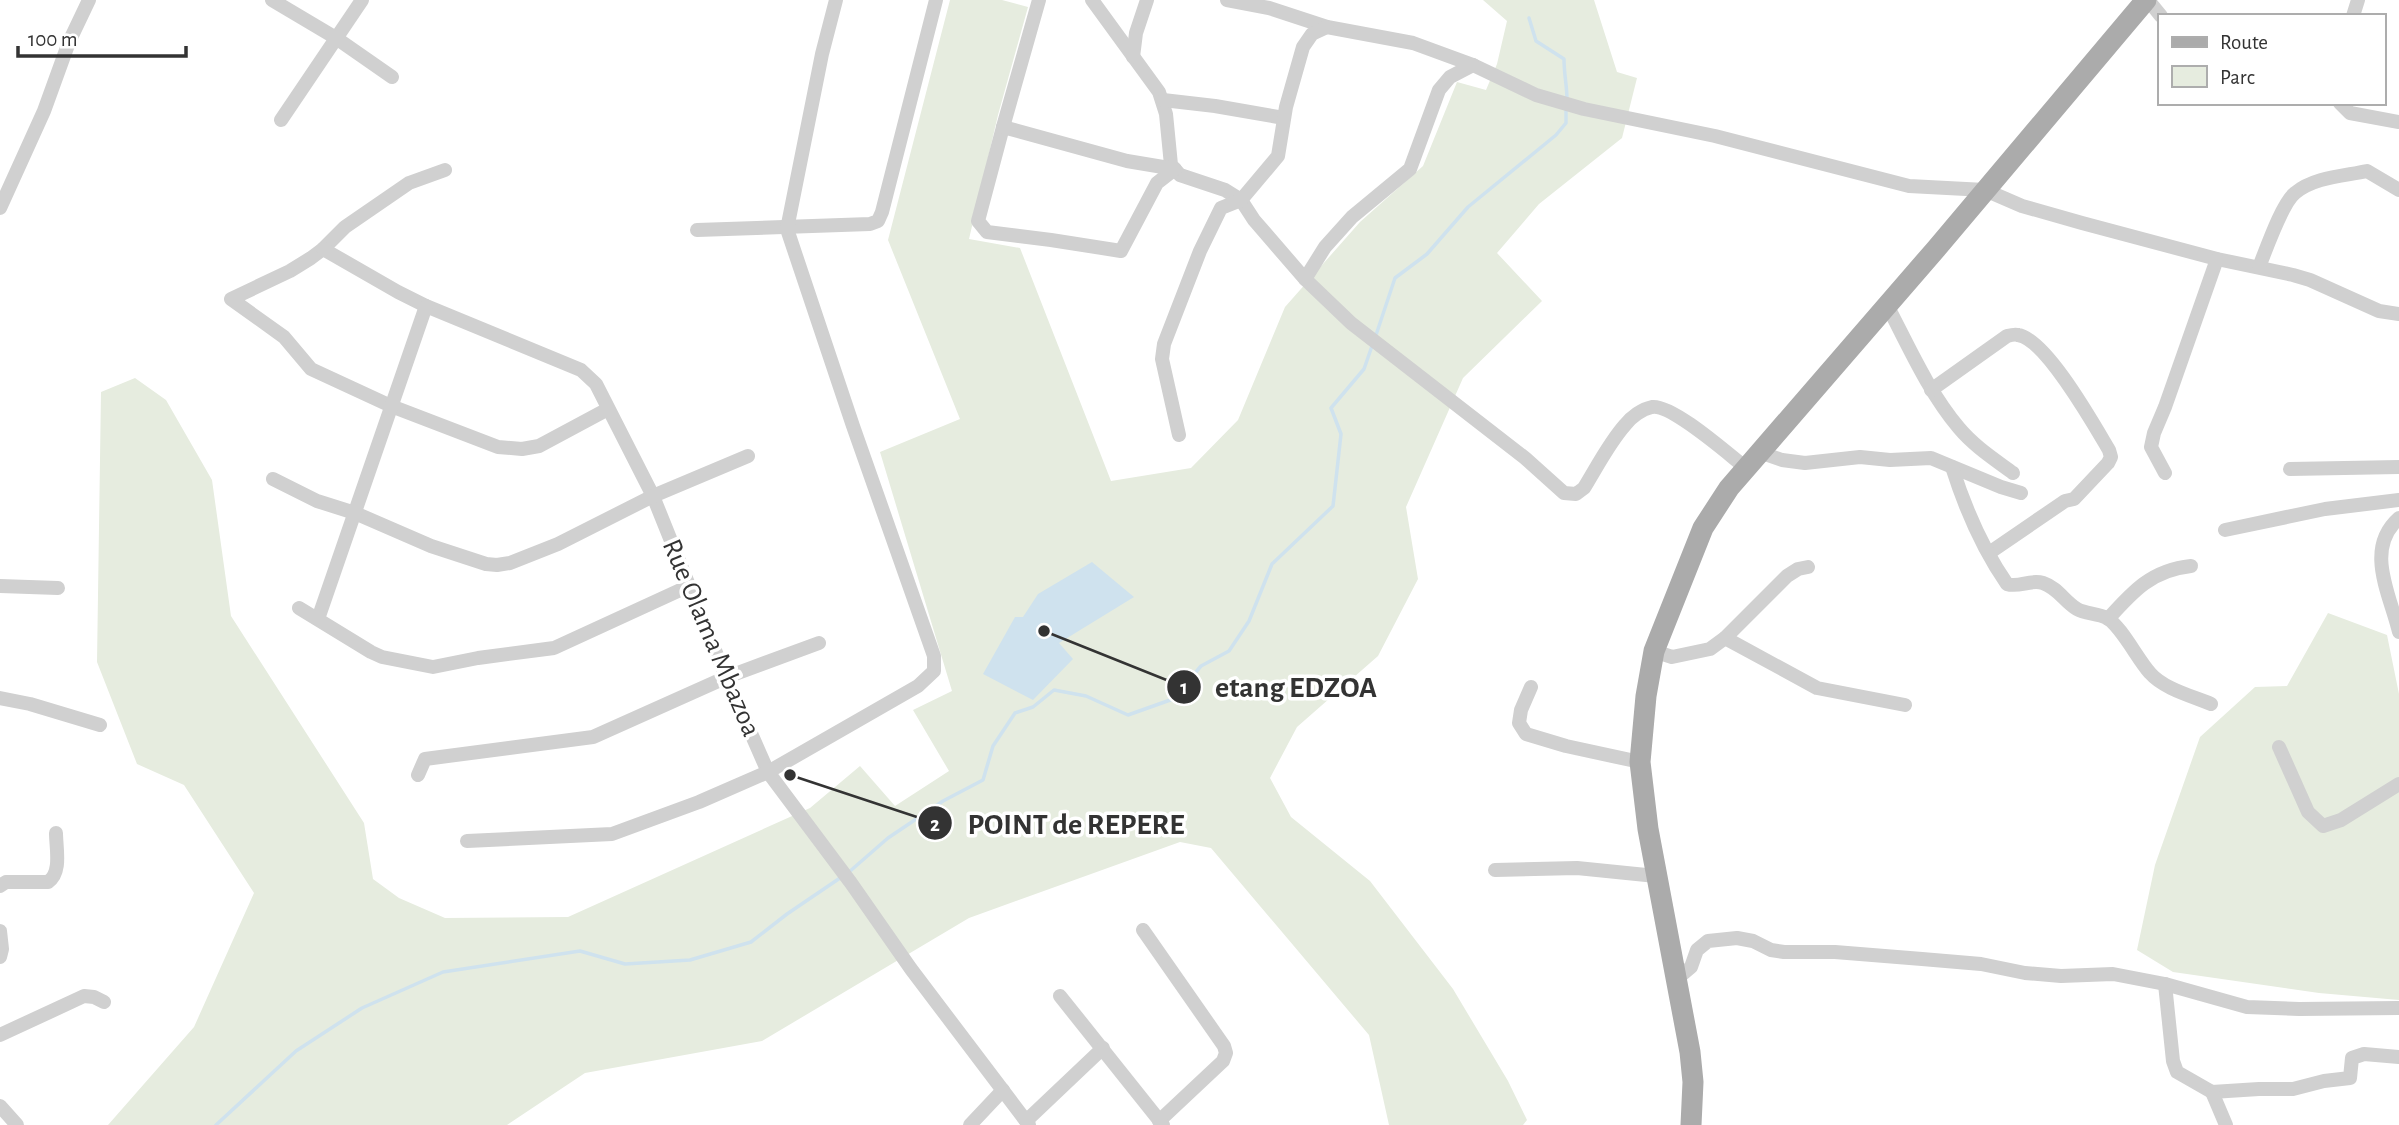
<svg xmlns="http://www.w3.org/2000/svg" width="2399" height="1125" viewBox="0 0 2399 1125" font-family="'Alegreya Sans',sans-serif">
  <rect width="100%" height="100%" fill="#fff"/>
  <!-- green -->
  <g fill="#e6ecdf">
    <path d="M 950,0 L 1002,0 L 1028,7 L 998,115 L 969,239 L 1020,248 L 1111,481 L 1191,468 L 1238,420 L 1285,307 L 1360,222 L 1423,166 L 1457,82 L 1486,90 L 1497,64 L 1507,21 L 1483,0 L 1594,0 L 1617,72 L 1637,78 L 1622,138 L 1539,204 L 1497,253 L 1542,301 L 1463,378 L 1406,507 L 1418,579 L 1378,656 L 1297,727 L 1270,778 L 1291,817 L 1370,881 L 1453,989 L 1508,1081 L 1527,1120 L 1523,1125 L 1389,1125 L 1369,1035 L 1211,848 L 1180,842 L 969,918 L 762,1041 L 585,1073 L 507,1125 L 108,1125 L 194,1027 L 254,893 L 184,785 L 137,764 L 97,662 L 101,392 L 135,378 L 166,400 L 212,480 L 231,616 L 364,823 L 373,879 L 399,898 L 445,918 L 568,917 L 810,808 L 860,766 L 895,806 L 949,771 L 913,710 L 952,691 L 880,452 L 960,419 L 888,240 Z"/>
    <path d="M 2328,613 L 2387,635 L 2399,694 L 2399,1000 L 2319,993 L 2173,972 L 2137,950 L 2155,865 L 2200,737 L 2255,687 L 2287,686 Z"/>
  </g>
  <!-- water -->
  <path fill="#cfe2ee" d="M 1092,562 L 1134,597 L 1059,643 L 1073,659 L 1033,700 L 983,674 L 1015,617 L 1023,617 L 1038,594 Z"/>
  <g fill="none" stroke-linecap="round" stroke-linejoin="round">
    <!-- stream -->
    <g stroke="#cfe2ee" stroke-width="3.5">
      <path d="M 1529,18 L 1536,41 L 1564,59 C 1564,75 1567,85 1567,100"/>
      <path d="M 1376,335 L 1395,278 L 1427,254 L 1468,207 L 1556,135 L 1566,123 L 1566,108"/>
      <path d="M 849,872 L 888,838 L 943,801 L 983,780 L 993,746 L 1015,713 L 1033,707 L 1054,690 L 1086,696 L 1128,715 L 1173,699 L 1201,666 L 1229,651 L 1249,621 L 1272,564 L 1333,506 L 1341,434 L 1331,408 L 1364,369 L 1372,346"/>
      <path d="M 216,1125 L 296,1051 L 362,1008 L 443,972 L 580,951 L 625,964 L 690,960 L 751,942 L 787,914 L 843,876"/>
    </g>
    <!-- minor -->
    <g stroke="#d0d0d0" stroke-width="14">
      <path d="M 272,0 L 336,38 L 392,77"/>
      <path d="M 1092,0 L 1159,92 L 1166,114 L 1171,165 L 1180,175 L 1225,190 L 1241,200 L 1254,220 L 1305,279 L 1351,323 L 1525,458 L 1564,493 L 1576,494 L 1584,488 C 1597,467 1609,443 1625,425 C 1631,417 1642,409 1652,407 C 1672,404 1728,454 1746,468"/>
      <path d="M 1227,0 L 1269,8 L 1327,27 L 1413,43 L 1473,65 L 1536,95 L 1584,109 L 1715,136 L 1909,186 L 1985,190 L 2022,206 L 2082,223 L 2217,259 L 2293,275 L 2310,280 L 2379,311 L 2399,314"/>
      <path d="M 2148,0 L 2161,16"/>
      <path d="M 2353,16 L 2358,0"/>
      <path d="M 1133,57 L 1136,33 L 1147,0"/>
      <path d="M 1163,100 L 1215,106 L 1284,118"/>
      <path d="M 2340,103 L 2350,113 L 2399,122"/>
      <path d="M 281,120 L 362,0"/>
      <path d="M 1003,127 L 1127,161 L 1175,169 L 1157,183 L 1121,251 L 1051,240 L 987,232 L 978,221 Z"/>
      <path d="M 1003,127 L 1039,0"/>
      <path d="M 445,170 L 409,183 L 345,227 L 323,249 L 311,258 L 290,271 L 231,299 L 284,337 L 311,369 L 391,406 L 498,447 L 522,449 L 539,446 L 608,409"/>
      <path d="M 0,208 L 44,111 L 69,42 L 89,0"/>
      <path d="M 697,230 L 870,224 L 878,221 L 882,212 L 936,0"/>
      <path d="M 323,249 L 398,292 L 426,306 L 581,370 L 596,384 L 653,496 L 721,665 L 768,772 L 851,883 L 911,969 L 1029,1125"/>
      <path d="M 2259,267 C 2266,250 2282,203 2295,193 C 2314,177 2344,176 2367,171 L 2399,190"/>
      <path d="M 1305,279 L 1325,247 L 1352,217 L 1410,169 L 1439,90 L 1450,77 L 1473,65"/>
      <path d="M 1887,305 C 1909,347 1928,391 1959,428 C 1974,446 1994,459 2013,473"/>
      <path d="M 1931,390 L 2007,336 C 2011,335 2015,334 2018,335 C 2046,339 2094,425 2109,450 L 2111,457 L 2108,463 L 2074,499 L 2065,501 L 1989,553"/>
      <path d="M 1179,435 L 1162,359 L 1164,344 L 1200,251 L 1221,208 L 1241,200 L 1278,156 L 1286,107 L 1303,47 L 1312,34 L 1327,27"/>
      <path d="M 1759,452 L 1782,460 L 1805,463 L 1860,457 L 1890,460 L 1931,458 L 2001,487 L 2021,493"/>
      <path d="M 1952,467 C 1965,508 1982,548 2007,584 C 2019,588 2030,579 2043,583 C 2058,588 2064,601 2077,609 C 2085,614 2098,613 2107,618 C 2121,626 2138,660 2150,673 C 2164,689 2192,696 2211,704"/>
      <path d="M 2290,469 L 2399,467"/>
      <path d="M 2165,473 L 2151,447 L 2154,433 L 2165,407 L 2217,259"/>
      <path d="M 273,479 L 317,501 L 355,513 L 431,546 L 486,564 L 497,565 L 510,563 L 558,544 L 653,496 L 748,456"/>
      <path d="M 2399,518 C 2364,549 2390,594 2399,632"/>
      <path d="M 2225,530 L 2325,509 L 2399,500"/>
      <path d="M 0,586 L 58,588"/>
      <path d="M 299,608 L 371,652 L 382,657 L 433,667 L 478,658 L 554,648 L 689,586"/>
      <path d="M 318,619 L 426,306"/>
      <path d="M 2108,619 C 2133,591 2152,570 2191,566"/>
      <path d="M 1725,638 L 1817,688 L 1905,705"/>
      <path d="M 1654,651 L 1672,657 L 1710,649 L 1725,638 L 1787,576 L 1798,569 L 1808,567"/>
      <path d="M 1531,687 L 1521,710 L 1519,723 L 1526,734 L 1566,746 L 1640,762"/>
      <path d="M 0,698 L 30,704 L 100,725"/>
      <path d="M 2279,747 L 2308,812 L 2323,826 L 2341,820 L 2399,784"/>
      <path d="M 418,775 L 425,759 L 593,737 L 727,677 L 819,643"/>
      <path d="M 467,841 L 612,834 L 699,802 L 768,772 L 918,686 L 934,671 L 934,656 L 853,426 L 787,229 L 822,54 L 836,0"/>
      <path d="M 1495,870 L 1577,868 L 1656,876"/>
      <path d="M 0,886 L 6,882 L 48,882 C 62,873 56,848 56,833"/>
      <path d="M 1143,930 L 1224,1046 L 1226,1053 L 1223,1061 L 1159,1121"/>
      <path d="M 0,931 L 2,949 L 0,957"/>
      <path d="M 1678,978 L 1691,967 L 1697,950 L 1708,941 L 1737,938 L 1753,941 L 1771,950 L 1784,952 L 1835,952 L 1922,959 L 1981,964 L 2025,973 L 2061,976 L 2113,974 L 2165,984 L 2247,1007 L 2299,1009 L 2399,1008"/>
      <path d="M 2165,984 L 2173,1061 L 2177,1072 L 2212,1092 L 2259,1089 L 2293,1089 L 2324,1081 L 2350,1078 L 2352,1058 L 2364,1054 L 2399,1057"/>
      <path d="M 1060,996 L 1163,1125"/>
      <path d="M 0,1035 L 84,996 L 94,997 L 104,1002"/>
      <path d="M 2212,1092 L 2226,1125"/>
      <path d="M 0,1106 L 17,1125"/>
      <path d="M 1026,1121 L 1103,1048"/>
      <path d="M 970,1125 L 1003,1090"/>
    </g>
    <!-- primary -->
    <path stroke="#ababab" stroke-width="21" d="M 1691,1125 L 1693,1082 L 1690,1052 L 1648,829 L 1640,762 L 1646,696 L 1654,651 L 1703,528 L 1729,488 L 1936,249 L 2146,0"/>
  </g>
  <g text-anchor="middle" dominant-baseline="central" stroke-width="7" stroke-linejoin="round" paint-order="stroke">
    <!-- street labels -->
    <g font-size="28" fill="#333" stroke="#fff">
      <text transform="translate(711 638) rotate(67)">Rue Olama Mbazoa</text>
    </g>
  </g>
  <!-- callouts -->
  <path fill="none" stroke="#333" stroke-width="2.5" d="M1044 631L1184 687M790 775L935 823"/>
  <g fill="#333" stroke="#fff" stroke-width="2.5">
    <circle cx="1044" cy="631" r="7"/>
    <circle cx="790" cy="775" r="7"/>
    <circle cx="1184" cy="687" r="18"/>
    <circle cx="935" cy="823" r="18"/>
  </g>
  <g font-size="21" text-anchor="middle" font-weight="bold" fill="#fff">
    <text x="1184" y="694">1</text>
    <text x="935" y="831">2</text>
  </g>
  <g font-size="30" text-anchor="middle" font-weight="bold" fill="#333" stroke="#fff" stroke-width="7" stroke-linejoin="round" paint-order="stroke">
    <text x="1296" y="697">etang EDZOA</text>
    <text x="1076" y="834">POINT de REPERE</text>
  </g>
  <!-- legend -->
  <rect x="2158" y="14" width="228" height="91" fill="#ffffff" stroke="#adadad" stroke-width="2"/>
  <rect x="2172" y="37" width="35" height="10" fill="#ababab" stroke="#adadad" stroke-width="2"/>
  <text x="2220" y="49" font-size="21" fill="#333333">Route</text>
  <rect x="2172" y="66" width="35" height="21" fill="#e6ecdf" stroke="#adadad" stroke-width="2"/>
  <text x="2220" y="84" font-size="21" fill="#333333">Parc</text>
  <!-- scale -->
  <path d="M18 46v10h168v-10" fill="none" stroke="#333333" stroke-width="3.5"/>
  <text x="28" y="46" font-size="21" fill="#333333" stroke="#ffffff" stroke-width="5" paint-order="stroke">100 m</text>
</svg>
